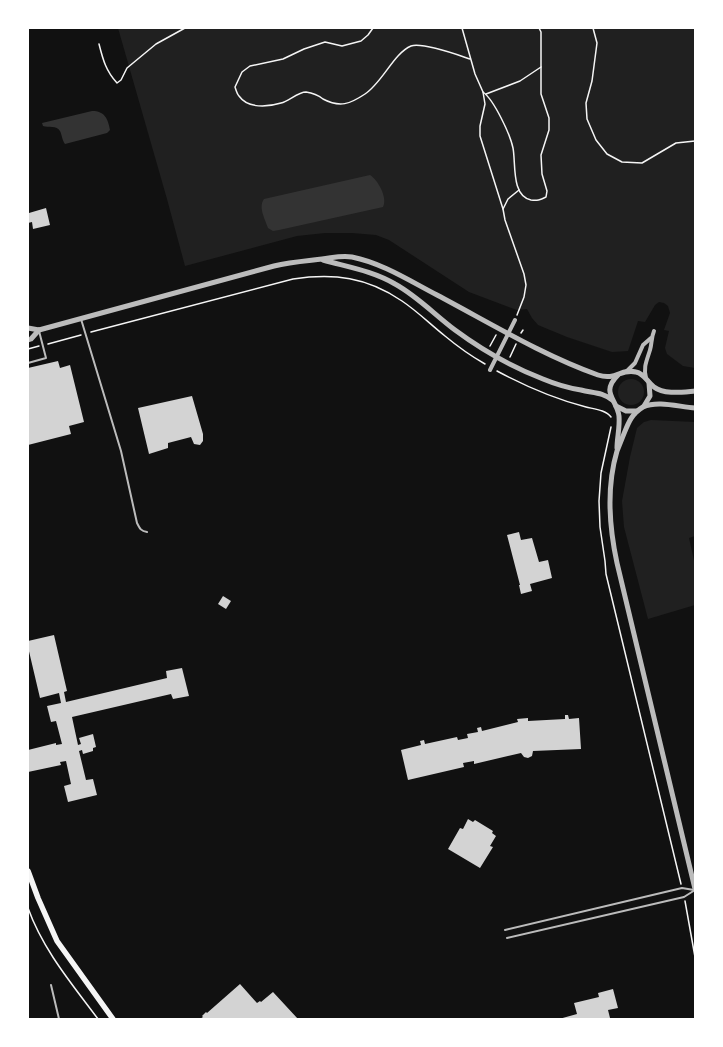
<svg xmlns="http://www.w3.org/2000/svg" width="723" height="1047" viewBox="0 0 723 1047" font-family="Poppins,sans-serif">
  <rect width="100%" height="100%" fill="#111"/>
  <!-- green -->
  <g fill="#202020">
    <path d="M 118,28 L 695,28 L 695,368 L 683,366 L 667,354 L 665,348 L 669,331 L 664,330 L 670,313 L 668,306 L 664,303 L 659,302 L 655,305 L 645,322 L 638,321 L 628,351 L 612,352 L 567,337 L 538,325 L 532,318 L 527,309 L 517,310 L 469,292 L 389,240 L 376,235 L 352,233 L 325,233 L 297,236 L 185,266 L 167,199 Z"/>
    <circle cx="631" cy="392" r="13"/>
    <path d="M 651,420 L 695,422 L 695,536 L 689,538 L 695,565 L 695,605 L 648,619 L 624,527 L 622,501 L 630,457 L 637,428 L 644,422 Z"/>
  </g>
  <!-- water -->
  <g fill="#333">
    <path d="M 92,111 C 105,111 108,119 110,130 L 107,133 L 65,144 C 62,140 62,135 60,131 C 57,125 48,128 43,126 L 42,123 Z"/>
    <path d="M 370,175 C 378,180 388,198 383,207 L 279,230 L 273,231 L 268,228 C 265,219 258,207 264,199 Z"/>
  </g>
  <!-- building -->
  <g fill="#d3d3d3">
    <path d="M 46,208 L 50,225 L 33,229 L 32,222 L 28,223 L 28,209 L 29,213 Z"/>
    <path d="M 58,361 L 60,368 L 70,365 L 84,422 L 69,426 L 71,434 L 28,445 L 28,368 Z"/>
    <path d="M 192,396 L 203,434 L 203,441 L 200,445 L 194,444 L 191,437 L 168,443 L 168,448 L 149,454 L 138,408 Z"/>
    <path d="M 519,532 L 521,540 L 532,538 L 539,562 L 548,560 L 552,578 L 530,584 L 532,591 L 521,594 L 519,585 L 520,585 L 507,535 Z"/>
    <path d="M 223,596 L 231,601 L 226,609 L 218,604 Z"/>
    <path d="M 54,635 L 67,691 L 64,692 L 66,702 L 167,678 L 166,671 L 182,668 L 189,696 L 173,699 L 171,694 L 72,717 L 78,745 L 81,744 L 79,738 L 93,734 L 96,747 L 93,748 L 93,751 L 83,754 L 82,750 L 79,751 L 86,780 L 93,779 L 97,795 L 68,802 L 64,786 L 71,784 L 66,761 L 60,762 L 61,765 L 28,772 L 28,750 L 56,743 L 56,745 L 62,744 L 56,721 L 51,722 L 47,706 L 61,703 L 59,693 L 40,698 L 28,647 L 28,641 Z"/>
    <path d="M 565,715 L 568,715 L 569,719 L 579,718 L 581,749 L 533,751 L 532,756 L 528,758 L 524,757 L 521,753 L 474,764 L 474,761 L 463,763 L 464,767 L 408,780 L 401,750 L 421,745 L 420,741 L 424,740 L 425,744 L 457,737 L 458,740 L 468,738 L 467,734 L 478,732 L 477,728 L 481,727 L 482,731 L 518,722 L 517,719 L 528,718 L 528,721 L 565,719 Z"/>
    <path d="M 468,819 L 473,822 L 475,820 L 493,831 L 492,833 L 496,836 L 490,846 L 493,847 L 480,868 L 448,849 L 460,828 L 463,829 Z"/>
    <path d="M 240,984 L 257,1003 L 260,1001 L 261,1002 L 273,992 L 298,1019 L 200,1019 L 203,1017 L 202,1016 L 206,1012 L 207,1013 Z"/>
    <path d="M 613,989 L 618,1008 L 608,1010 L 610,1018 L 559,1019 L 577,1014 L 574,1003 L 599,997 L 598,993 Z"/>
  </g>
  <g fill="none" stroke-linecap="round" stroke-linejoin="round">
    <!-- path -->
    <g stroke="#f5f5f5" stroke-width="1.5">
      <path d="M 373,28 L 368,35 L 361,41 L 342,46 L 325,42 L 304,49 L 283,59 L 250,66 L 242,72 L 235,87 C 236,90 237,94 239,96 C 248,109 268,107 281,103 C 289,101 298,92 306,92 C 313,93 318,95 323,99 C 340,108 350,104 365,94 C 382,83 394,53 411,46 C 423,42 458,55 470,59"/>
      <path d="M 462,28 L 475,74 L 483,92 L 485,104 L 480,126 L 480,136 L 503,209 L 505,220 L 524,274 L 526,285 L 524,297 L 517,315"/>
      <path d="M 593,28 L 597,43 L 592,81 L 586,103 L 587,119 L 596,140 L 607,154 L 622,162 L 642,163 L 676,143 L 695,141"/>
      <path d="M 99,44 C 103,60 106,71 117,83 L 121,80 L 127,68 L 156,44 L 185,28"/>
      <path d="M 483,92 C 494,100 510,134 513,148 C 516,163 511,196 531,200 C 537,201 540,200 546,197 L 547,191 L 542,174 L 541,155 L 549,130 L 549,118 L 541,94 L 541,32 L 539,28"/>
      <path d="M 486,94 L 520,81 L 541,67"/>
      <path d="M 503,209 L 508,199 L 519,190"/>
      <path d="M 91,332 L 293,279 C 334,273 367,277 402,301 C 417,311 430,324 445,336 C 457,346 471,356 485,364"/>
      <path d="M 521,333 L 523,330"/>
      <path d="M 48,344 L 81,335"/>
      <path d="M 490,346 L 496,335"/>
      <path d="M 28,349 L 39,346"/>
      <path d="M 510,357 L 516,344"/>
      <path d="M 497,371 C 525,386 555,399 586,407 C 594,409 606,410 611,417"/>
      <path d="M 611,427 L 601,473 L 599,501 L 600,527 L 605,561 L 606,574 L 681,884"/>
      <path d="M 685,901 L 695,957"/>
      <path d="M 28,908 C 43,950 72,984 98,1019"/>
    </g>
    <!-- service -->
    <g stroke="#bcbcbc" stroke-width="2">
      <path d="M 81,319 L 121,451 L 137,523 C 140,529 141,531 147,532"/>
      <path d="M 28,363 L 46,358 L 39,331"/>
      <path d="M 505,930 L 682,888 L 694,890"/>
      <path d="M 507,938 L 684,897 L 695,890"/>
      <path d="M 51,985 L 59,1019"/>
    </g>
    <!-- minor -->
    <g stroke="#bcbcbc" stroke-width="4">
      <path d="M 490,370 L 515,320"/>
      <path d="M 627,371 L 635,363 L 643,345 L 651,338"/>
      <path d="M 646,378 C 643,367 647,360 650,350 C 652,344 651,338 654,331"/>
    </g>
    <!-- tertiary -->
    <g stroke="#bcbcbc" stroke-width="5">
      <path d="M 323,260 C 348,267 373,271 395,284 C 417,296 435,315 455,330 C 482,350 512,367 543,379 C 555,384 568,388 581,390 C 592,393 603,392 612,400"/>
      <path d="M 28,328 L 39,330 L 274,266 C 290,262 305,261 322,259 C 332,258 341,255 352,257 C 382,263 410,281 437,295 C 490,323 542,355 598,375 C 616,381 621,368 636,372 C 645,374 647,382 654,387 C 664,395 683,392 695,391"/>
      <path d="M 28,340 L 31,339 L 39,330"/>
      <path d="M 616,406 L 626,411 L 637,411"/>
      <path d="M 644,406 L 650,396 L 649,383"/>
      <path d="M 695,408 C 679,407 658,400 643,407 C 631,414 628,424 623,436 C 621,441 619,446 617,451 C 606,488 609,526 617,563 L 695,889"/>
      <path d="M 617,448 C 617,438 620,427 619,416 C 617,399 600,393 618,375"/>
    </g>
    <!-- secondary -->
    <path stroke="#f5f5f5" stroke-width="5.5" d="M 28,871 L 38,898 L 57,941 L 113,1019"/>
  </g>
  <!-- border -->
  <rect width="723" height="1047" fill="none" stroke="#ffffff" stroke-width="58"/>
</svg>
